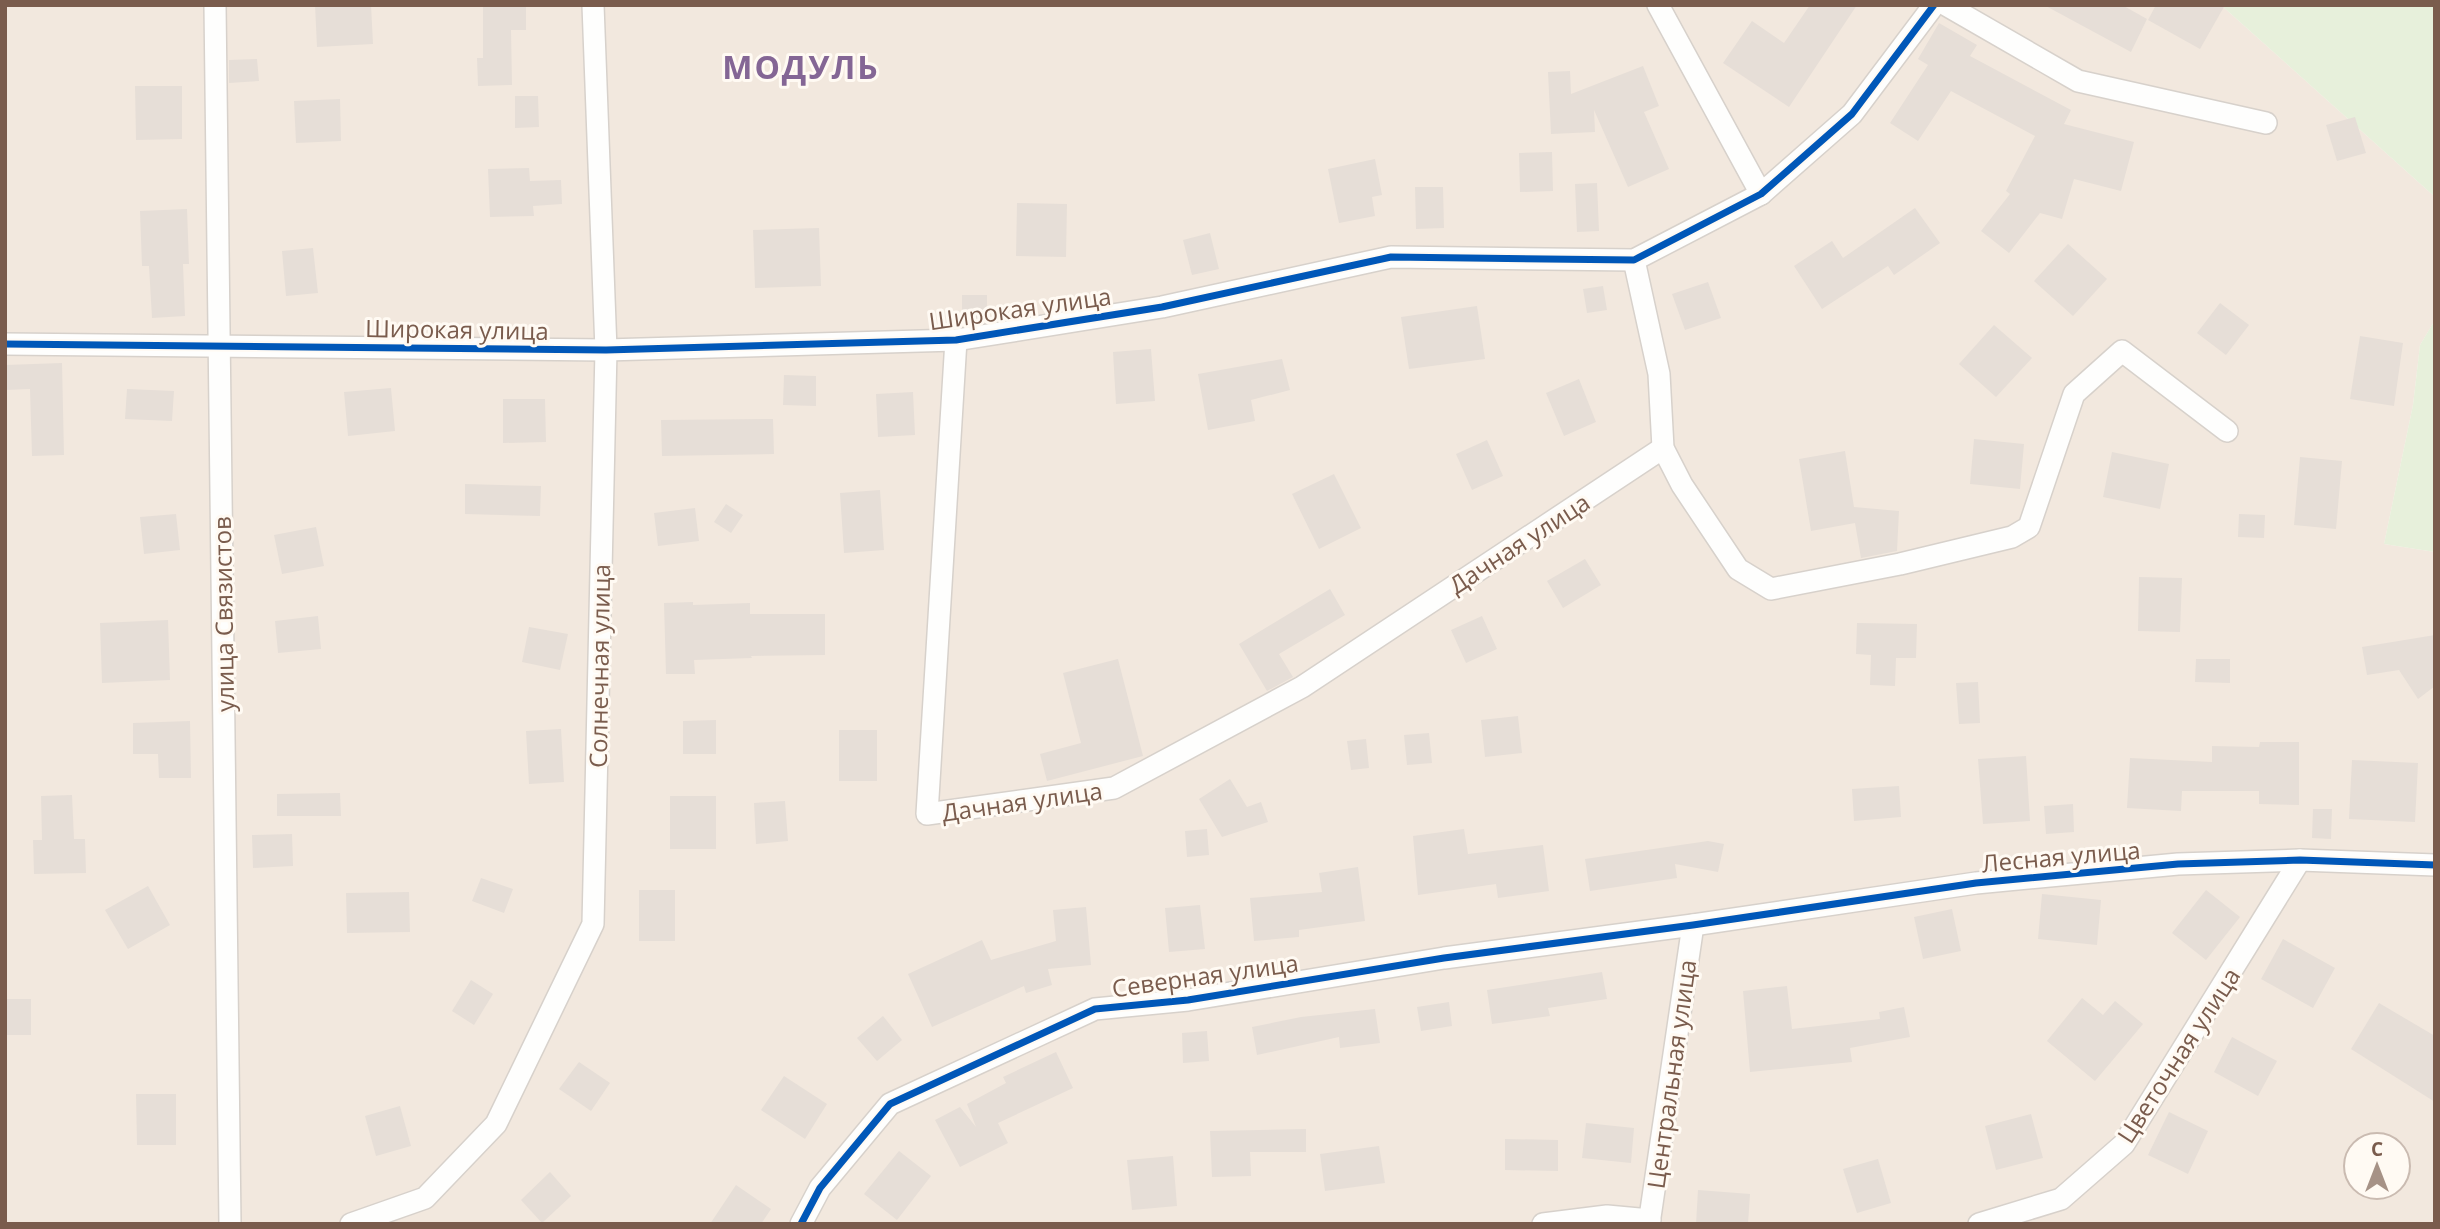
<svg xmlns="http://www.w3.org/2000/svg" width="2440" height="1229" viewBox="0 0 2440 1229" font-family="'Open Sans',sans-serif">
  <rect width="100%" height="100%" fill="#f9f5f0"/>
  <!-- residential -->
  <path fill="#f2e8de" fill-rule="evenodd" d="M 5,5 L 2221,5 L 2435,197 L 2435,320 L 2420,345 L 2413,405 L 2384,544 L 2435,552 L 2435,1224 L 5,1224 ZM 2356,1145 L 2398,1145 L 2398,1187 L 2356,1187 Z"/>
  <!-- green -->
  <g fill="#e7f0db">
    <path d="M 2221,5 L 2435,5 L 2435,197 Z"/>
    <path d="M 2435,320 L 2435,552 L 2384,544 L 2413,405 L 2420,345 Z"/>
  </g>
  <!-- building -->
  <g fill="#e6ded7">
    <path d="M 315,5 L 371,5 L 373,44 L 317,47 Z"/>
    <path d="M 483,5 L 526,5 L 526,30 L 511,30 L 512,85 L 478,86 L 477,58 L 483,58 Z"/>
    <path d="M 1810,5 L 1857,5 L 1789,107 L 1723,63 L 1752,21 L 1784,43 Z"/>
    <path d="M 2044,5 L 2122,5 L 2147,19 L 2131,52 Z"/>
    <path d="M 2156,5 L 2225,5 L 2200,49 L 2148,20 Z"/>
    <path d="M 1939,23 L 1977,45 L 1970,56 L 2071,110 L 2064,124 L 2134,142 L 2121,191 L 2074,179 L 2062,219 L 2040,213 L 2009,253 L 1981,231 L 2010,194 L 2006,191 L 2035,136 L 1951,91 L 1918,141 L 1890,123 L 1928,65 L 1918,59 Z"/>
    <path d="M 257,59 L 259,81 L 229,83 L 229,60 Z"/>
    <path d="M 1643,66 L 1659,106 L 1644,112 L 1669,169 L 1628,187 L 1594,110 L 1595,132 L 1551,134 L 1548,72 L 1570,71 L 1571,94 Z"/>
    <path d="M 135,86 L 182,86 L 182,139 L 136,140 Z"/>
    <path d="M 515,96 L 538,96 L 539,127 L 515,128 Z"/>
    <path d="M 340,99 L 341,141 L 296,143 L 294,101 Z"/>
    <path d="M 2355,117 L 2366,153 L 2337,161 L 2326,125 Z"/>
    <path d="M 1552,152 L 1553,191 L 1520,192 L 1519,153 Z"/>
    <path d="M 1375,159 L 1382,195 L 1372,197 L 1375,216 L 1339,223 L 1328,169 Z"/>
    <path d="M 529,168 L 530,181 L 561,180 L 562,204 L 533,206 L 534,216 L 490,217 L 488,169 Z"/>
    <path d="M 1597,183 L 1599,231 L 1577,232 L 1575,184 Z"/>
    <path d="M 1415,187 L 1443,187 L 1444,228 L 1416,229 Z"/>
    <path d="M 1017,203 L 1067,204 L 1066,257 L 1016,256 Z"/>
    <path d="M 1915,208 L 1940,243 L 1894,275 L 1888,266 L 1822,309 L 1794,266 L 1832,241 L 1843,258 Z"/>
    <path d="M 187,209 L 189,264 L 183,264 L 185,316 L 152,318 L 149,266 L 142,266 L 140,211 Z"/>
    <path d="M 819,228 L 821,286 L 755,288 L 753,230 Z"/>
    <path d="M 1210,233 L 1219,269 L 1192,275 L 1183,240 Z"/>
    <path d="M 2068,244 L 2107,279 L 2073,316 L 2034,281 Z"/>
    <path d="M 313,248 L 318,293 L 286,296 L 282,251 Z"/>
    <path d="M 1708,282 L 1721,318 L 1685,330 L 1672,294 Z"/>
    <path d="M 1603,286 L 1607,310 L 1587,313 L 1583,289 Z"/>
    <rect x="962" y="295" width="25" height="26"/>
    <path d="M 2220,303 L 2249,325 L 2226,355 L 2197,333 Z"/>
    <path d="M 1477,306 L 1485,359 L 1409,369 L 1401,317 Z"/>
    <path d="M 1994,325 L 2032,358 L 1996,397 L 1959,364 Z"/>
    <path d="M 2360,336 L 2403,343 L 2394,406 L 2350,399 Z"/>
    <path d="M 1151,349 L 1155,401 L 1116,404 L 1113,352 Z"/>
    <path d="M 1282,359 L 1290,390 L 1251,400 L 1255,421 L 1208,430 L 1198,374 Z"/>
    <path d="M 62,363 L 64,455 L 32,456 L 30,389 L 5,390 L 5,365 Z"/>
    <path d="M 784,375 L 816,376 L 816,406 L 783,405 Z"/>
    <path d="M 1579,379 L 1596,422 L 1564,436 L 1546,393 Z"/>
    <path d="M 391,388 L 395,431 L 348,436 L 344,392 Z"/>
    <path d="M 127,389 L 174,391 L 172,421 L 125,419 Z"/>
    <path d="M 913,392 L 915,435 L 878,437 L 876,394 Z"/>
    <path d="M 503,399 L 545,399 L 546,442 L 503,443 Z"/>
    <path d="M 773,419 L 774,454 L 662,456 L 661,420 Z"/>
    <path d="M 1974,439 L 2024,444 L 2020,489 L 1970,484 Z"/>
    <path d="M 1487,440 L 1503,476 L 1472,490 L 1456,454 Z"/>
    <path d="M 1845,451 L 1854,507 L 1899,511 L 1897,551 L 1861,558 L 1855,523 L 1811,531 L 1799,459 Z"/>
    <path d="M 2112,452 L 2169,464 L 2160,509 L 2103,497 Z"/>
    <path d="M 2300,457 L 2342,461 L 2336,529 L 2294,525 Z"/>
    <path d="M 1334,474 L 1361,528 L 1319,549 L 1292,494 Z"/>
    <path d="M 465,484 L 541,486 L 540,516 L 465,514 Z"/>
    <path d="M 880,490 L 884,550 L 844,553 L 840,493 Z"/>
    <path d="M 726,504 L 743,515 L 731,533 L 714,522 Z"/>
    <path d="M 695,508 L 699,541 L 658,546 L 654,513 Z"/>
    <path d="M 176,514 L 180,550 L 144,554 L 140,517 Z"/>
    <path d="M 2239,514 L 2265,515 L 2264,538 L 2238,537 Z"/>
    <path d="M 316,527 L 324,566 L 282,574 L 274,535 Z"/>
    <path d="M 1585,559 L 1601,585 L 1563,608 L 1547,581 Z"/>
    <path d="M 2139,577 L 2182,578 L 2180,632 L 2138,631 Z"/>
    <path d="M 1330,589 L 1345,615 L 1279,654 L 1293,677 L 1267,691 L 1239,644 Z"/>
    <path d="M 693,602 L 693,605 L 750,603 L 750,614 L 825,614 L 825,655 L 751,656 L 752,658 L 694,660 L 695,674 L 666,674 L 664,603 Z"/>
    <path d="M 318,616 L 321,649 L 278,653 L 275,621 Z"/>
    <path d="M 1482,616 L 1497,649 L 1466,663 L 1451,630 Z"/>
    <path d="M 168,620 L 170,680 L 102,683 L 100,623 Z"/>
    <path d="M 1857,623 L 1917,624 L 1916,658 L 1896,658 L 1895,686 L 1870,685 L 1871,655 L 1856,654 Z"/>
    <path d="M 529,627 L 568,634 L 560,670 L 522,662 Z"/>
    <path d="M 2435,635 L 2435,686 L 2418,699 L 2399,670 L 2367,675 L 2362,647 Z"/>
    <path d="M 1118,659 L 1143,756 L 1047,781 L 1040,754 L 1081,743 L 1063,673 Z"/>
    <path d="M 2196,659 L 2230,659 L 2230,683 L 2195,682 Z"/>
    <path d="M 1978,682 L 1980,723 L 1959,724 L 1956,683 Z"/>
    <path d="M 1518,716 L 1522,753 L 1485,757 L 1481,720 Z"/>
    <path d="M 716,720 L 716,754 L 683,754 L 683,721 Z"/>
    <path d="M 190,721 L 191,778 L 159,778 L 158,754 L 133,754 L 133,723 Z"/>
    <path d="M 561,729 L 564,782 L 529,784 L 526,731 Z"/>
    <rect x="839" y="730" width="38" height="51"/>
    <path d="M 1429,733 L 1432,763 L 1407,765 L 1404,735 Z"/>
    <path d="M 1366,739 L 1369,768 L 1351,770 L 1347,741 Z"/>
    <path d="M 2260,742 L 2299,742 L 2299,805 L 2259,804 L 2259,791 L 2182,791 L 2181,811 L 2127,808 L 2130,758 L 2212,762 L 2212,746 L 2259,747 Z"/>
    <path d="M 2026,756 L 2030,821 L 1983,824 L 1978,759 Z"/>
    <path d="M 2352,760 L 2418,763 L 2415,822 L 2349,819 Z"/>
    <path d="M 1230,779 L 1247,807 L 1261,802 L 1268,822 L 1222,837 L 1199,799 Z"/>
    <path d="M 1899,786 L 1901,817 L 1854,821 L 1852,789 Z"/>
    <path d="M 340,793 L 341,816 L 277,816 L 277,794 Z"/>
    <path d="M 72,795 L 74,839 L 85,839 L 86,873 L 34,874 L 33,840 L 42,840 L 41,796 Z"/>
    <rect x="670" y="796" width="46" height="53"/>
    <path d="M 785,801 L 788,841 L 756,844 L 754,803 Z"/>
    <path d="M 2073,804 L 2074,832 L 2046,834 L 2044,806 Z"/>
    <path d="M 2313,809 L 2332,809 L 2331,839 L 2312,838 Z"/>
    <path d="M 1207,829 L 1209,855 L 1187,857 L 1185,831 Z"/>
    <path d="M 1464,829 L 1468,854 L 1543,845 L 1549,891 L 1498,898 L 1496,884 L 1418,895 L 1413,836 Z"/>
    <path d="M 292,834 L 293,866 L 253,868 L 252,835 Z"/>
    <path d="M 1708,841 L 1724,844 L 1718,872 L 1675,864 L 1677,878 L 1590,891 L 1585,859 Z"/>
    <path d="M 1358,867 L 1365,921 L 1299,930 L 1299,937 L 1254,941 L 1250,898 L 1322,892 L 1319,873 Z"/>
    <path d="M 481,878 L 513,889 L 504,913 L 472,901 Z"/>
    <path d="M 148,886 L 170,925 L 128,949 L 105,910 Z"/>
    <rect x="639" y="890" width="36" height="51"/>
    <path d="M 2206,890 L 2240,917 L 2206,960 L 2172,933 Z"/>
    <path d="M 409,892 L 410,932 L 347,933 L 346,893 Z"/>
    <path d="M 2042,894 L 2101,900 L 2097,945 L 2038,939 Z"/>
    <path d="M 1200,905 L 1205,949 L 1169,952 L 1165,908 Z"/>
    <path d="M 1086,907 L 1091,965 L 1048,969 L 1052,985 L 1026,993 L 1024,986 L 932,1027 L 908,974 L 982,940 L 991,960 L 1056,941 L 1053,910 Z"/>
    <path d="M 1952,909 L 1961,951 L 1923,959 L 1914,917 Z"/>
    <path d="M 2283,939 L 2335,968 L 2313,1008 L 2261,979 Z"/>
    <path d="M 1602,972 L 1607,999 L 1548,1008 L 1550,1016 L 1492,1024 L 1487,990 Z"/>
    <path d="M 471,980 L 493,994 L 474,1025 L 452,1011 Z"/>
    <path d="M 1787,986 L 1792,1029 L 1880,1019 L 1879,1012 L 1904,1007 L 1910,1037 L 1850,1048 L 1852,1062 L 1750,1072 L 1743,991 Z"/>
    <path d="M 2082,998 L 2103,1015 L 2115,1001 L 2143,1024 L 2095,1081 L 2047,1041 Z"/>
    <rect x="5" y="999" width="26" height="36"/>
    <path d="M 1449,1002 L 1452,1026 L 1421,1031 L 1417,1007 Z"/>
    <path d="M 2379,1003 L 2435,1036 L 2435,1102 L 2351,1049 Z"/>
    <path d="M 1375,1009 L 1380,1043 L 1340,1048 L 1339,1037 L 1257,1055 L 1252,1027 L 1301,1017 Z"/>
    <path d="M 883,1016 L 902,1040 L 877,1061 L 857,1038 Z"/>
    <path d="M 1207,1031 L 1209,1061 L 1183,1063 L 1182,1033 Z"/>
    <path d="M 2232,1037 L 2277,1061 L 2258,1096 L 2214,1072 Z"/>
    <path d="M 1056,1052 L 1073,1088 L 998,1123 L 1008,1143 L 960,1167 L 935,1120 L 960,1107 L 976,1127 L 967,1104 L 1006,1083 L 1003,1077 Z"/>
    <path d="M 579,1062 L 610,1083 L 591,1111 L 559,1089 Z"/>
    <path d="M 784,1076 L 827,1104 L 805,1139 L 761,1110 Z"/>
    <path d="M 136,1094 L 176,1094 L 176,1145 L 137,1145 Z"/>
    <path d="M 400,1106 L 411,1146 L 376,1156 L 365,1116 Z"/>
    <path d="M 2169,1112 L 2208,1131 L 2188,1174 L 2148,1155 Z"/>
    <path d="M 2031,1114 L 2043,1158 L 1996,1170 L 1985,1126 Z"/>
    <path d="M 1586,1123 L 1634,1128 L 1631,1163 L 1582,1158 Z"/>
    <path d="M 1306,1129 L 1306,1152 L 1250,1152 L 1251,1176 L 1212,1177 L 1210,1131 Z"/>
    <path d="M 1505,1139 L 1558,1140 L 1558,1171 L 1505,1170 Z"/>
    <path d="M 1379,1146 L 1385,1183 L 1325,1191 L 1320,1154 Z"/>
    <path d="M 899,1151 L 931,1176 L 897,1220 L 864,1194 Z"/>
    <path d="M 1173,1156 L 1177,1206 L 1132,1210 L 1127,1160 Z"/>
    <path d="M 1878,1159 L 1891,1203 L 1857,1213 L 1843,1169 Z"/>
    <path d="M 550,1172 L 571,1196 L 542,1223 L 521,1200 Z"/>
    <path d="M 736,1185 L 771,1209 L 761,1224 L 710,1224 Z"/>
    <path d="M 1698,1190 L 1750,1194 L 1748,1224 L 1696,1224 Z"/>
  </g>
  <g fill="none" stroke-linecap="round" stroke-linejoin="round">
    <defs>
      <g id="street">
        <path d="M 215,5 L 230,1224"/>
        <path d="M 1658,5 L 1761,194"/>
        <path d="M 1946,5 L 2078,81 L 2266,123"/>
        <path d="M 1634,260 L 1659,374 L 1663,448 L 1682,485 L 1738,569 L 1771,589 L 1900,564 L 2012,537 L 2029,527 L 2074,394 L 2122,351 L 2227,431"/>
        <path d="M 956,340 L 927,814 L 1114,788 L 1302,687 L 1663,448"/>
        <path d="M 5,344 L 606,350 L 956,340 L 1162,307 L 1391,257 L 1634,260 L 1761,194 L 1852,114 L 1934,5"/>
        <path d="M 351,1224 L 425,1198 L 496,1124 L 593,924 L 606,350 L 593,5"/>
        <path d="M 801,1224 L 820,1188 L 890,1104 L 1095,1009 L 1188,1000 L 1444,958 L 1693,925 L 1976,883 L 2178,864 L 2300,860 L 2435,865"/>
        <path d="M 1543,1224 L 1607,1216 L 1650,1220"/>
        <path d="M 1649,1224 L 1693,925"/>
        <path d="M 1979,1224 L 2061,1199 L 2124,1144 L 2300,860"/>
      </g>
    </defs>
    <!-- street casing -->
    <use href="#street" stroke="#d7d1cb" stroke-width="24"/>
    <!-- street -->
    <use href="#street" stroke="#fefefd" stroke-width="21"/>
    <defs>
      <g id="cycleway">
        <path d="M 5,344 L 606,350 L 956,340 L 1162,307 L 1391,257 L 1634,260 L 1761,194 L 1852,114 L 1934,5"/>
        <path d="M 801,1224 L 820,1188 L 890,1104 L 1095,1009 L 1188,1000 L 1444,958 L 1693,925 L 1976,883 L 2178,864 L 2300,860 L 2435,865"/>
      </g>
    </defs>
    <!-- cycleway casing -->
    <use href="#cycleway" stroke="#fffaf3" stroke-width="11"/>
    <!-- cycleway -->
    <use href="#cycleway" stroke="#0057b8" stroke-width="7"/>
  </g>
  <g text-anchor="middle" dominant-baseline="central" stroke-width="6" stroke-linejoin="round" paint-order="stroke">
    <!-- street labels -->
    <g font-size="24" fill="#7a5c4d" stroke="#fffaf3">
      <text transform="translate(1020 308) rotate(-8)">Широкая улица</text>
      <text transform="translate(457 329) rotate(1)">Широкая улица</text>
      <text transform="translate(1519 543) rotate(-33)">Дачная улица</text>
      <text transform="translate(223 614) rotate(-91)">улица Связистов</text>
      <text transform="translate(599 666) rotate(-89)">Солнечная улица</text>
      <text transform="translate(1022 801) rotate(-8)">Дачная улица</text>
      <text transform="translate(2061 856) rotate(-5)">Лесная улица</text>
      <text transform="translate(1205 975) rotate(-8)">Северная улица</text>
      <text transform="translate(2178 1055) rotate(-57)">Цветочная улица</text>
      <text transform="translate(1671 1074) rotate(-82)">Центральная улица</text>
    </g>
    <!-- district labels -->
    <g font-size="32" font-weight="bold" letter-spacing="2" fill="#846695" stroke="#fffaf3">
      <text x="801" y="66">МОДУЛЬ</text>
    </g>
  </g>
  <!-- border -->
  <rect width="2440" height="1229" fill="none" stroke="#7a5c4d" stroke-width="14"/>
  <!-- north arrow -->
  <g transform="translate(2377 1166)"><circle r="33" fill="#fffaf3" stroke="#cabbb1" stroke-width="2"/>
  <path d="M0-5L12 26L0 18L-12 26Z" fill="#a69286"/>
  <text y="-10" font-size="19" font-weight="bold" text-anchor="middle" fill="#7a5c4d">С</text>
  </g>
</svg>
